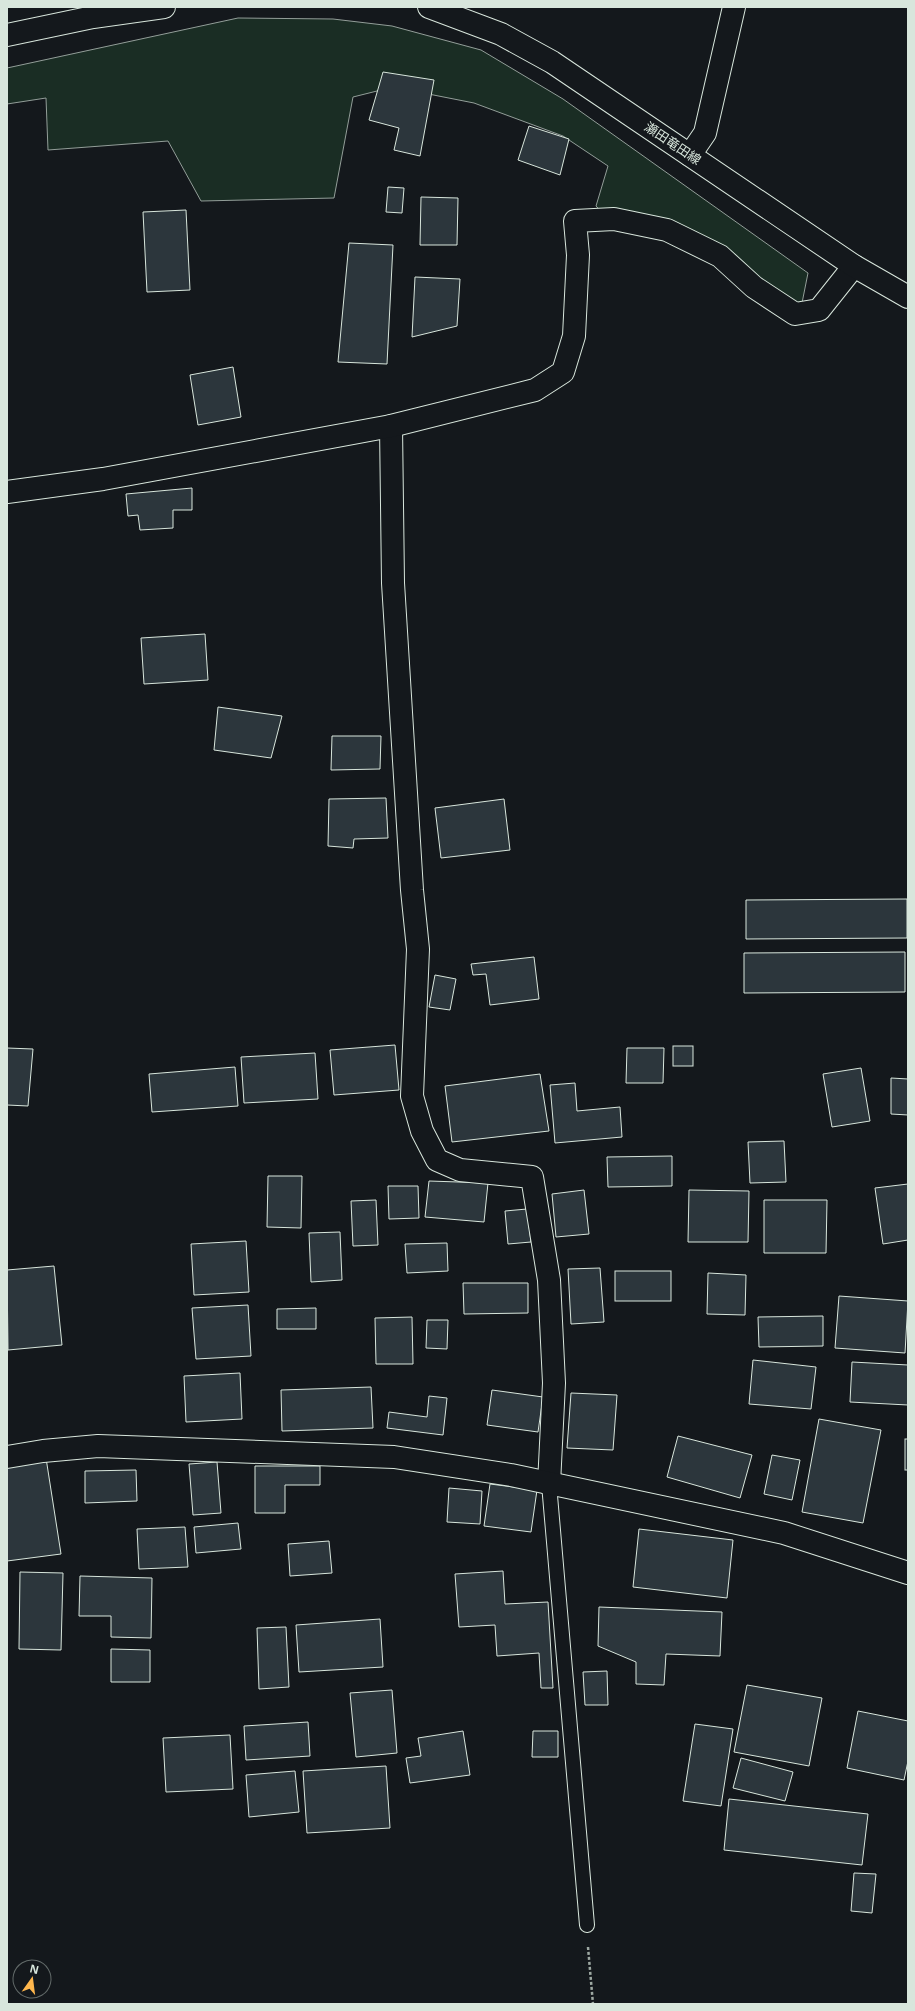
<svg xmlns="http://www.w3.org/2000/svg" width="915" height="2011" viewBox="0 0 915 2011" font-family="'Noto Sans','Noto Sans JP',sans-serif">
  <rect width="100%" height="100%" fill="#14181c"/>
  <!-- green -->
  <path fill="#1a2d24" stroke="#939e99" d="M 238,18 L 333,19 L 392,26 L 481,50 L 563,99 L 808,273 L 801,308 L 732,265 L 608,219 L 596,206 L 608,166 L 563,136 L 474,103 L 393,87 L 353,97 L 334,198 L 201,201 L 168,141 L 48,150 L 46,98 L 7,104 L 7,68 Z"/>
  <!-- building -->
  <g fill="#2c363c" stroke="#d8e6dc">
    <path d="M 383,72 L 434,80 L 420,156 L 394,150 L 399,128 L 369,120 Z"/>
    <path d="M 529,126 L 569,139 L 560,175 L 518,160 Z"/>
    <path d="M 388,187 L 404,188 L 402,213 L 386,212 Z"/>
    <path d="M 421,197 L 458,198 L 457,245 L 420,245 Z"/>
    <path d="M 186,210 L 190,290 L 147,292 L 143,212 Z"/>
    <path d="M 349,243 L 393,245 L 387,364 L 338,362 Z"/>
    <path d="M 415,277 L 460,279 L 457,326 L 412,337 Z"/>
    <path d="M 233,367 L 241,417 L 198,425 L 190,375 Z"/>
    <path d="M 192,488 L 192,510 L 173,510 L 173,528 L 140,530 L 138,515 L 128,516 L 126,494 Z"/>
    <path d="M 205,634 L 208,680 L 144,684 L 141,638 Z"/>
    <path d="M 218,707 L 282,716 L 271,758 L 214,750 Z"/>
    <path d="M 332,736 L 381,736 L 380,769 L 331,770 Z"/>
    <path d="M 386,798 L 388,838 L 354,839 L 353,848 L 328,846 L 329,799 Z"/>
    <path d="M 504,799 L 510,850 L 441,858 L 435,808 Z"/>
    <path d="M 907,899 L 907,938 L 746,939 L 746,900 Z"/>
    <path d="M 905,952 L 905,992 L 744,993 L 744,953 Z"/>
    <path d="M 534,957 L 539,999 L 490,1005 L 486,974 L 473,975 L 471,964 Z"/>
    <path d="M 435,975 L 456,979 L 450,1010 L 429,1007 Z"/>
    <path d="M 395,1045 L 399,1090 L 334,1095 L 330,1050 Z"/>
    <rect x="673" y="1046" width="20" height="20"/>
    <path d="M 7,1048 L 33,1049 L 28,1106 L 7,1105 Z"/>
    <path d="M 627,1048 L 664,1048 L 663,1083 L 626,1083 Z"/>
    <path d="M 315,1053 L 318,1099 L 244,1103 L 241,1057 Z"/>
    <path d="M 235,1067 L 238,1106 L 152,1112 L 149,1074 Z"/>
    <path d="M 861,1068 L 870,1121 L 832,1127 L 823,1074 Z"/>
    <path d="M 540,1074 L 549,1131 L 452,1142 L 445,1086 Z"/>
    <path d="M 891,1078 L 908,1079 L 908,1115 L 891,1114 Z"/>
    <path d="M 575,1083 L 577,1111 L 620,1107 L 622,1137 L 555,1143 L 550,1085 Z"/>
    <path d="M 784,1141 L 786,1182 L 750,1183 L 748,1142 Z"/>
    <path d="M 672,1156 L 672,1186 L 608,1187 L 607,1157 Z"/>
    <path d="M 268,1176 L 302,1176 L 301,1228 L 267,1227 Z"/>
    <path d="M 429,1181 L 488,1183 L 484,1222 L 425,1217 Z"/>
    <path d="M 908,1184 L 908,1240 L 883,1244 L 875,1188 Z"/>
    <path d="M 388,1186 L 418,1186 L 419,1218 L 389,1219 Z"/>
    <path d="M 584,1190 L 589,1234 L 556,1237 L 552,1194 Z"/>
    <path d="M 689,1190 L 749,1191 L 748,1242 L 688,1242 Z"/>
    <path d="M 376,1200 L 378,1245 L 353,1246 L 351,1201 Z"/>
    <path d="M 764,1200 L 827,1200 L 826,1253 L 764,1253 Z"/>
    <path d="M 527,1209 L 531,1242 L 508,1244 L 505,1211 Z"/>
    <path d="M 340,1232 L 342,1280 L 311,1282 L 309,1233 Z"/>
    <path d="M 246,1241 L 249,1292 L 194,1295 L 191,1244 Z"/>
    <path d="M 447,1243 L 448,1271 L 407,1273 L 405,1244 Z"/>
    <path d="M 54,1266 L 62,1345 L 8,1350 L 7,1270 Z"/>
    <path d="M 600,1268 L 604,1322 L 571,1324 L 568,1269 Z"/>
    <rect x="615" y="1271" width="56" height="30"/>
    <path d="M 708,1273 L 746,1275 L 745,1315 L 707,1314 Z"/>
    <path d="M 463,1283 L 528,1283 L 528,1313 L 464,1314 Z"/>
    <path d="M 839,1296 L 908,1301 L 905,1353 L 835,1348 Z"/>
    <path d="M 248,1305 L 251,1356 L 196,1359 L 192,1308 Z"/>
    <path d="M 316,1308 L 316,1329 L 277,1329 L 277,1309 Z"/>
    <path d="M 823,1316 L 823,1346 L 759,1347 L 758,1317 Z"/>
    <path d="M 412,1317 L 413,1364 L 376,1364 L 375,1318 Z"/>
    <path d="M 427,1320 L 448,1320 L 447,1349 L 426,1348 Z"/>
    <path d="M 753,1360 L 816,1367 L 811,1409 L 749,1404 Z"/>
    <path d="M 852,1362 L 908,1365 L 908,1405 L 850,1402 Z"/>
    <path d="M 240,1373 L 242,1419 L 186,1422 L 184,1376 Z"/>
    <path d="M 371,1387 L 373,1428 L 282,1431 L 281,1390 Z"/>
    <path d="M 492,1390 L 543,1397 L 538,1432 L 487,1425 Z"/>
    <path d="M 571,1393 L 617,1395 L 613,1450 L 567,1448 Z"/>
    <path d="M 429,1396 L 447,1398 L 443,1435 L 387,1428 L 389,1412 L 427,1417 Z"/>
    <path d="M 819,1419 L 881,1430 L 863,1523 L 802,1512 Z"/>
    <path d="M 678,1436 L 752,1455 L 740,1498 L 667,1477 Z"/>
    <rect x="905" y="1439" width="3" height="31"/>
    <path d="M 772,1455 L 800,1460 L 792,1500 L 764,1494 Z"/>
    <path d="M 46,1458 L 61,1554 L 7,1561 L 7,1463 Z"/>
    <path d="M 217,1462 L 221,1513 L 193,1515 L 189,1464 Z"/>
    <path d="M 255,1466 L 320,1466 L 320,1485 L 285,1485 L 285,1513 L 255,1513 Z"/>
    <path d="M 136,1470 L 137,1501 L 85,1503 L 85,1471 Z"/>
    <path d="M 490,1484 L 537,1490 L 531,1532 L 484,1526 Z"/>
    <path d="M 449,1488 L 482,1491 L 480,1524 L 447,1522 Z"/>
    <path d="M 238,1523 L 241,1549 L 196,1553 L 194,1527 Z"/>
    <path d="M 185,1527 L 188,1567 L 139,1569 L 137,1529 Z"/>
    <path d="M 639,1529 L 733,1540 L 727,1598 L 633,1587 Z"/>
    <path d="M 329,1541 L 332,1573 L 290,1576 L 288,1544 Z"/>
    <path d="M 503,1571 L 505,1604 L 548,1602 L 553,1688 L 541,1688 L 539,1653 L 497,1656 L 495,1625 L 459,1627 L 455,1574 Z"/>
    <path d="M 20,1572 L 63,1573 L 61,1650 L 19,1649 Z"/>
    <path d="M 80,1576 L 152,1578 L 151,1638 L 111,1637 L 111,1616 L 79,1616 Z"/>
    <path d="M 599,1607 L 722,1612 L 720,1656 L 666,1654 L 664,1685 L 636,1684 L 636,1662 L 598,1646 Z"/>
    <path d="M 380,1619 L 383,1667 L 299,1672 L 296,1625 Z"/>
    <path d="M 286,1627 L 289,1687 L 259,1689 L 257,1628 Z"/>
    <path d="M 111,1649 L 150,1650 L 150,1682 L 111,1682 Z"/>
    <path d="M 607,1671 L 608,1705 L 585,1705 L 583,1672 Z"/>
    <path d="M 747,1685 L 822,1698 L 809,1766 L 734,1752 Z"/>
    <path d="M 392,1690 L 397,1753 L 356,1757 L 350,1693 Z"/>
    <path d="M 858,1711 L 908,1721 L 908,1761 L 904,1780 L 847,1768 Z"/>
    <path d="M 308,1722 L 310,1756 L 246,1760 L 244,1726 Z"/>
    <path d="M 695,1724 L 733,1729 L 721,1806 L 683,1801 Z"/>
    <path d="M 463,1731 L 470,1775 L 410,1783 L 406,1758 L 421,1756 L 418,1738 Z"/>
    <path d="M 533,1731 L 558,1731 L 558,1757 L 532,1757 Z"/>
    <path d="M 230,1735 L 233,1789 L 166,1792 L 163,1738 Z"/>
    <path d="M 741,1758 L 793,1772 L 785,1801 L 733,1788 Z"/>
    <path d="M 386,1766 L 390,1828 L 307,1833 L 303,1771 Z"/>
    <path d="M 295,1771 L 299,1812 L 249,1817 L 246,1775 Z"/>
    <path d="M 729,1799 L 868,1814 L 862,1865 L 724,1850 Z"/>
    <path d="M 854,1873 L 876,1874 L 872,1913 L 851,1911 Z"/>
  </g>
  <g fill="none" stroke-linecap="round" stroke-linejoin="round">
    <defs>
      <path id="service" d="M 549,1484 L 587,1925"/>
      <g id="minor">
        <path d="M 690,155 L 705,133 L 734,7"/>
        <path d="M 391,426 L 393,583 L 412,890 L 418,949 L 412,1096 L 422,1131 L 437,1160 L 460,1170 L 532,1177 L 549,1280 L 554,1383 L 549,1484"/>
        <path d="M 7,492 L 103,479 L 391,426 L 535,390 L 563,372 L 574,336 L 578,255 L 575,221 L 614,219 L 667,230 L 720,256 L 754,287 L 795,314 L 819,310 L 854,266"/>
        <path d="M 7,1457 L 43,1451 L 98,1446 L 394,1457 L 511,1475 L 784,1533 L 908,1573"/>
      </g>
      <g id="secondary">
        <path d="M 429,7 L 501,34 L 552,62 L 854,266 L 908,297"/>
        <path d="M 7,35 L 93,17 L 164,7"/>
      </g>
    </defs>
    <!-- service casing -->
    <use href="#service" stroke="#d8e6dc" stroke-width="16"/>
    <!-- minor casing -->
    <use href="#minor" stroke="#d8e6dc" stroke-width="24"/>
    <!-- secondary casing -->
    <use href="#secondary" stroke="#d8e6dc" stroke-width="24"/>
    <!-- path -->
    <path stroke="#9da8a2" stroke-width="2.5" stroke-dasharray="3 2" stroke-linecap="butt" d="M 588,1947 L 593,2004"/>
    <!-- service -->
    <use href="#service" stroke="#14181c" stroke-width="14"/>
    <!-- minor -->
    <use href="#minor" stroke="#14181c" stroke-width="22"/>
    <!-- secondary -->
    <use href="#secondary" stroke="#14181c" stroke-width="22"/>
  </g>
  <g text-anchor="middle" dominant-baseline="central" stroke-width="3" stroke-linejoin="round" paint-order="stroke">
    <!-- street labels -->
    <g font-size="13" fill="#d8e6dc" stroke="#14181c">
      <text transform="translate(673 143) rotate(34)">瀬田竜田線</text>
    </g>
  </g>
  <!-- border -->
  <rect width="915" height="2011" fill="none" stroke="#d8e6dc" stroke-width="16"/>
  <!-- north arrow -->
  <g transform="translate(32 1979) rotate(14)"><circle r="19" fill="#14181c" stroke="#626a69"/>
  <path d="M0-3L7 15L0 10L-7 15Z" fill="#ffb74d"/>
  <text y="-6" font-size="11" font-weight="bold" text-anchor="middle" fill="#d8e6dc">N</text>
  </g>
</svg>
